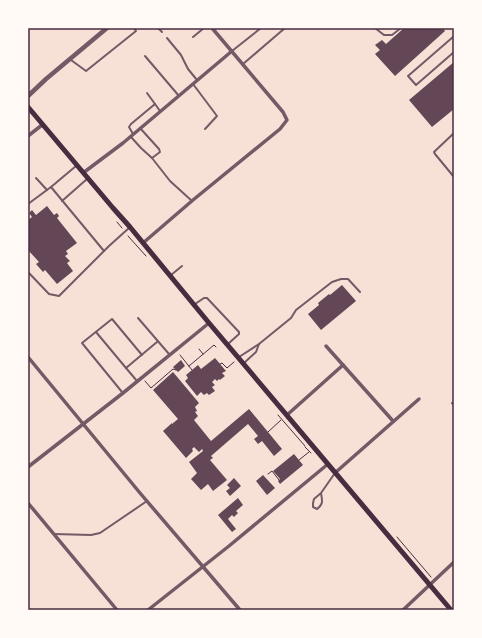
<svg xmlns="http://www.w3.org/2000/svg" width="482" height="638" viewBox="0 0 482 638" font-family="Quicksand,sans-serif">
  <rect width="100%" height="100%" fill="#f7e1d7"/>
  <!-- building -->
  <g fill="#644757">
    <path d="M 404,28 L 443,28 L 445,31 L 395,76 L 375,54 L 380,50 L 375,45 L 382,40 L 386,44 Z"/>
    <path d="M 454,62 L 454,109 L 432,127 L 409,100 Z"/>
    <path d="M 47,206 L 54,215 L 57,213 L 59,216 L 57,218 L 77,243 L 66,251 L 68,254 L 65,256 L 70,261 L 67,263 L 73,271 L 57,284 L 45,270 L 43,272 L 36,264 L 39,262 L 28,250 L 28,220 L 32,217 L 29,213 L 32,210 L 36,215 Z"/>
    <path d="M 342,285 L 356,301 L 321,330 L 308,314 L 319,305 L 318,303 L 329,294 L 330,295 Z"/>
    <path d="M 215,358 L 226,371 L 222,373 L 225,376 L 220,380 L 219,379 L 217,381 L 215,379 L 212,382 L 215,385 L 212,387 L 215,391 L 209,395 L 207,393 L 204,395 L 201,392 L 197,396 L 185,381 L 188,378 L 186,375 L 198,365 L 201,369 Z"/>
    <path d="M 181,360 L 185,366 L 178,372 L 173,367 Z"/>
    <path d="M 173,372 L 199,403 L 195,407 L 197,411 L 195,412 L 198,416 L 194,420 L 211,441 L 249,409 L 282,449 L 274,456 L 262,441 L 258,444 L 254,439 L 258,436 L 248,424 L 211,456 L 213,458 L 210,460 L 227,480 L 213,491 L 208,484 L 201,490 L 191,479 L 197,473 L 189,462 L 203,451 L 202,449 L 199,452 L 194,447 L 192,449 L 193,451 L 186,458 L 163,431 L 172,423 L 172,424 L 178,419 L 153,390 Z"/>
    <path d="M 294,454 L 303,465 L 280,484 L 278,481 L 280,479 L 273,471 Z"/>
    <path d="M 263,475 L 275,488 L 267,495 L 256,481 Z"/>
    <path d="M 234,478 L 241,486 L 230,496 L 226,491 L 230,488 L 227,485 Z"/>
    <path d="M 238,498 L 243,505 L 236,511 L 238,513 L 234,517 L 232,515 L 228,519 L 236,529 L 232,532 L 218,515 Z"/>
  </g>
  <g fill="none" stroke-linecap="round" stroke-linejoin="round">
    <!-- path -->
    <g stroke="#4a2c40" stroke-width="1">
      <path d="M 117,222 L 122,228"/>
      <path d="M 128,236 L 146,256"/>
      <path d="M 199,349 L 203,354"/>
      <path d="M 180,355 L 192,370"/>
      <path d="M 220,364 L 222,363 L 227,368 L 234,362"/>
      <path d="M 189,366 L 214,345 L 216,347"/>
      <path d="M 145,381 L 151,388 L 173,369 L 176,370"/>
      <path d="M 278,415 L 305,446"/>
      <path d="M 268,432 L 281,420"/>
      <path d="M 305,447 L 311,453"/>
      <path d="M 299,460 L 309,452"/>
      <path d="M 268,474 L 272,471 L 279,480"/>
      <path d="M 397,537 L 431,577"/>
    </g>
    <!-- service -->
    <g stroke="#755966" stroke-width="2">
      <path d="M 158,28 L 162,32"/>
      <path d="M 375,28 L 384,35 L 392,35 L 401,28"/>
      <path d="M 193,37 L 204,28"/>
      <path d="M 167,38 L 181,55 L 188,69 L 197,80"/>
      <path d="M 454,38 L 453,37 L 408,76 L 416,85 L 454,52"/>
      <path d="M 232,51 L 261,28"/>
      <path d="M 145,56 L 179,96"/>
      <path d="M 71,60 L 86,71 L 136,31 L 134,28"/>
      <path d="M 243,64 L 285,28"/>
      <path d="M 193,84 L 217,116 L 205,129"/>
      <path d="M 147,93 L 155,104"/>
      <path d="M 140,128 L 159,149 L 160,152 L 152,158"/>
      <path d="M 454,133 L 434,152 L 435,154 L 454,177"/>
      <path d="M 133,134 L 129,127 L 131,124 L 155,104 L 160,111"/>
      <path d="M 131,137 L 141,148 L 152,158 L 170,181 L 192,201"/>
      <path d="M 36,178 L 47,190"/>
      <path d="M 51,187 L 104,251"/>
      <path d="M 62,201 L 87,179"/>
      <path d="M 28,204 L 51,187 L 76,166"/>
      <path d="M 28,272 L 49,294 L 59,296 L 109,246 L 129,228"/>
      <path d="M 171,275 L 182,266"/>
      <path d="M 195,304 L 204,298 L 207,298 L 239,332 L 239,334 L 228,344"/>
      <path d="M 138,318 L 169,354"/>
      <path d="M 96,332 L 126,368 L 157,342"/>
      <path d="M 239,357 L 259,344 L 291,318 L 296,310 L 332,282 L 341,279 L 348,279 L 360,292"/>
      <path d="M 244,363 L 256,352 L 259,344"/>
      <path d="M 126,368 L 137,381"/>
      <path d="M 122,392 L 82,343 L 112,319 L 142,355"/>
      <path d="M 452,403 L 454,405"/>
      <path d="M 321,493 C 322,500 324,504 317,509 L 313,507 L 313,503 L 314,499 L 321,493 L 335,473"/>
      <path d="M 54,534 L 91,535 L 100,533 L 147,501"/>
    </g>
    <!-- minor -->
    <g stroke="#755966" stroke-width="3.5">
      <path d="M 28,136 L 42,125"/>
      <path d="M 83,173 L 123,143 L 232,51"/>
      <path d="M 143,243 L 193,200 L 280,129 L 287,120 L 283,112 L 212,28"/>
      <path d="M 326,346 L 393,421"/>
      <path d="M 28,357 L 140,493 L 240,610"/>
      <path d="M 287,415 L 343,365"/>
      <path d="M 28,467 L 123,393 L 209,323"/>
      <path d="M 336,472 L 419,399"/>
      <path d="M 28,503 L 117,610"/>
      <path d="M 148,610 L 229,546 L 328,464"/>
      <path d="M 403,610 L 454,562"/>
    </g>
    <!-- tertiary -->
    <path stroke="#755966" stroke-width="4.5" d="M 28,96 L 46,79 L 107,28"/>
    <!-- secondary -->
    <path stroke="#4a2c40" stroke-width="5" d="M 28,107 L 113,208 L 130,227 L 209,323 L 451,610"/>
  </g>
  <!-- border -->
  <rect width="482" height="638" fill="none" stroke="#fffaf5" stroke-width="58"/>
  <rect x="29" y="29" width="424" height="580" fill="none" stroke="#4a2c40" stroke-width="1.5"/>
</svg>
